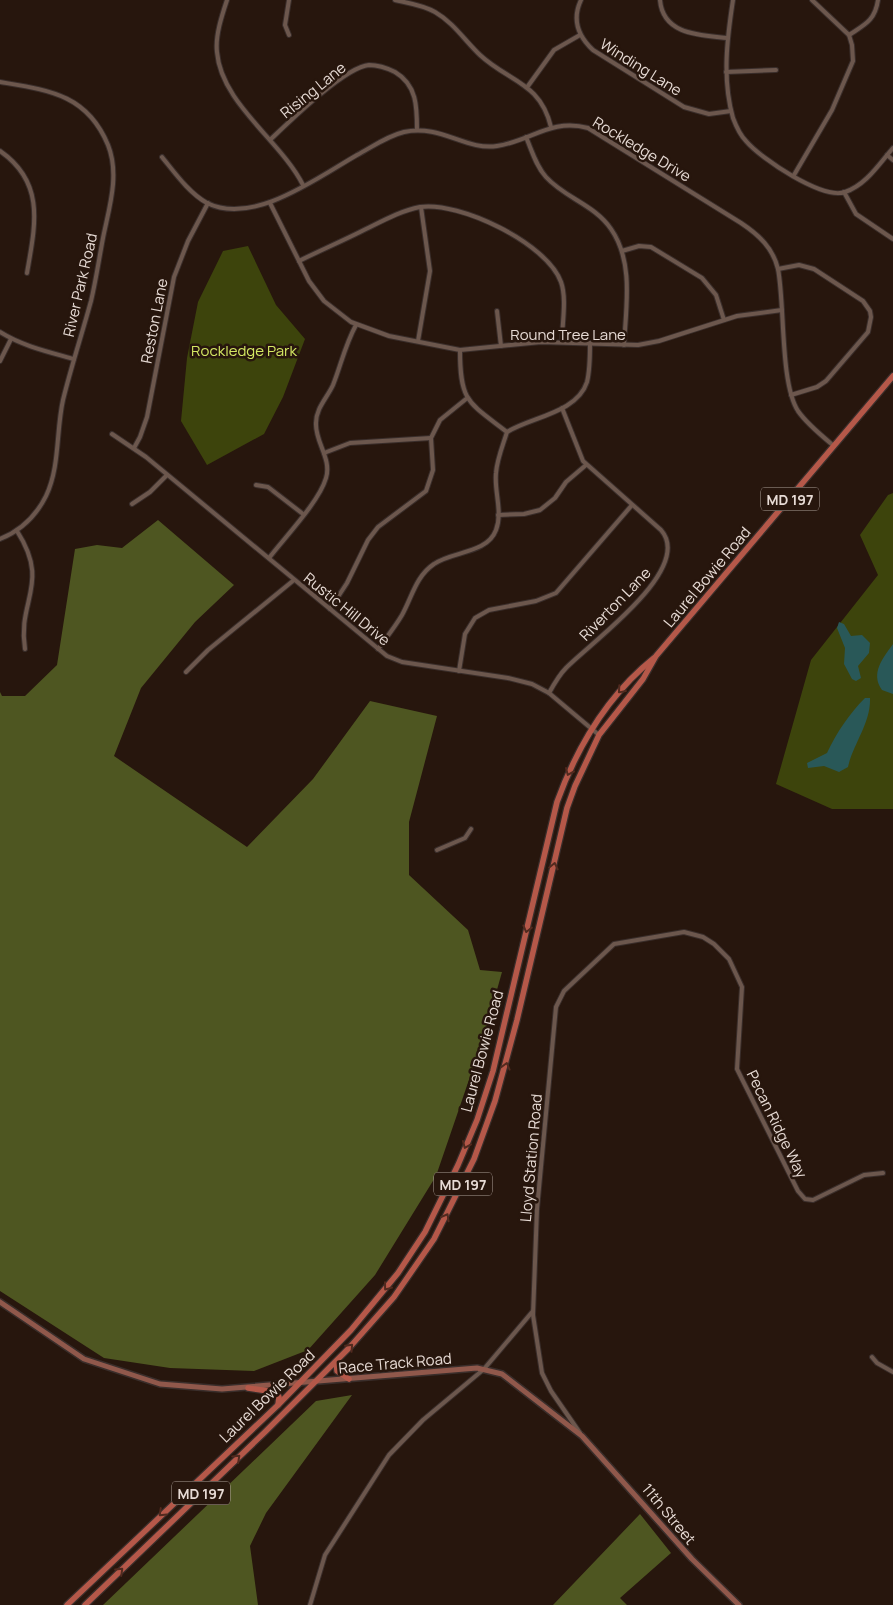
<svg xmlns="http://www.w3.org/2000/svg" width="893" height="1605" viewBox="0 0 893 1605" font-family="Manrope,sans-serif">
  <rect width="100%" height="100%" fill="#27160d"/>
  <!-- green -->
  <g fill="#3d440c">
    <path d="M 248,246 L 276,305 L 305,339 L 283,397 L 264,434 L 207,465 L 181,421 L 187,358 L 198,302 L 223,251 Z"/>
    <path d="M 893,493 L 893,809 L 832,809 L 776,784 L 811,660 L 878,575 L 860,535 L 888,495 Z"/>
  </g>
  <!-- forest -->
  <g fill="#4e5621">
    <path d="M 158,520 L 234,585 L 195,622 L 141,688 L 114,756 L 247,847 L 313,779 L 370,701 L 437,716 L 409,822 L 409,875 L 468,930 L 480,970 L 502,972 L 484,1036 L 436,1176 L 375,1275 L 308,1350 L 254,1371 L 170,1368 L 104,1358 L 0,1291 L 0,692 L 2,696 L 25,696 L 57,665 L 75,549 L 97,545 L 122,548 Z"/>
    <path d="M 352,1395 L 266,1513 L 250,1546 L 258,1605 L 103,1605 L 316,1401 Z"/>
    <path d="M 640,1514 L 671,1553 L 620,1598 L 627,1605 L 553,1605 Z"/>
  </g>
  <!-- water -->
  <g fill="#295858">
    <path d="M 839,622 L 844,624 L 851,636 L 862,635 L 870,643 L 869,653 L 858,666 L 861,678 L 856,681 L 852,679 L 844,664 L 845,648 L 837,628 Z"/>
    <path d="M 893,644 L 893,694 L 882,690 C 870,673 883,658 893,644 Z"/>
    <path d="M 865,698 L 870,698 C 871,723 853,744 848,767 L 839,772 L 824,766 L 808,768 L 807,763 L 827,753 C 837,732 849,714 865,698 Z"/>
  </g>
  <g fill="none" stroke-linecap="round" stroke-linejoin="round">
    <defs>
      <g id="street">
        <path d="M 227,0 C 222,15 215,36 217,52 C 221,103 281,141 303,185"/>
        <path d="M 289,0 L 285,25 L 289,35"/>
        <path d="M 395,0 C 408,3 423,5 435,12 C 454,23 465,41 480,55 C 509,82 540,82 551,127"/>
        <path d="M 581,0 C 572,19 578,36 593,50 L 684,107 L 709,114 L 731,111"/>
        <path d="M 660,0 C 663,35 700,35 727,38"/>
        <path d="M 733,0 C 727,39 722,79 733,118 C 736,126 740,135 746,141 C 761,159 823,200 845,192 C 866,185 879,164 893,148"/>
        <path d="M 849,35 C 864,25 875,21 878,0"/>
        <path d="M 726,72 L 776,70"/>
        <path d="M 0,82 C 48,90 87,94 108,145 C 120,175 109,208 103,238 C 99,259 96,280 91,301 C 82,334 71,367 63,400 C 56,431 60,467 46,496 C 36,516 20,531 0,539"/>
        <path d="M 528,86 L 554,50 L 580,35"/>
        <path d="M 526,137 C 532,151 536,166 546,177 C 565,198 595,205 611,229 C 634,262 626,307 624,345"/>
        <path d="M 271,139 C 290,121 345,67 369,65 C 378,65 387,68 395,72 C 417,85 417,107 417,130"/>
        <path d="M 0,151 C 46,183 35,226 27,273"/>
        <path d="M 887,155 L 893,160"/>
        <path d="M 162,157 C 175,173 189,193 207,203 C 253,226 317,178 357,155 C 372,147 387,136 404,132 C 441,124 466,151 497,146 C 531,141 551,118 588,128 L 741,223 C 759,235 773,248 778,269 C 785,305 780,383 798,411 C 807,424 822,436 834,446"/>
        <path d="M 794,175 L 832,110 L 853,61 L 852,45 L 849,35 L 812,0"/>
        <path d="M 844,192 L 856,214 L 893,239"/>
        <path d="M 270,203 L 309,281 L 324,301 L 351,322 L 389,336 L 460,350 L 541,342 L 638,345 L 659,341 L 737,316 L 782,310"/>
        <path d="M 622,251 L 639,246 L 651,247 L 702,278 L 716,295 L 724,320"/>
        <path d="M 299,261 C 319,251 340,242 360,232 C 379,223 399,211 420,207 C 459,201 547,243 561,282 C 567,299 562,323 562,342"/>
        <path d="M 778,269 L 799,265 L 814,269 L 863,301 L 870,311 L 871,317 L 868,332 L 826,381 L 817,387 L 791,395"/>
        <path d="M 497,311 L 501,346"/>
        <path d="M 0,332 C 22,346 49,352 74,359"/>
        <path d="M 418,341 L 430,271 L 421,207"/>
        <path d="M 460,350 C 460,402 468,402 507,432"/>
        <path d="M 0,361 L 11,339"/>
        <path d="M 112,434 L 146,457 L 387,656 L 402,662 L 508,678 L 532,684 L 549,693 L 599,735"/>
        <path d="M 134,448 L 140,437 L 147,417 L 174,277 L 188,241 L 208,203"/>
        <path d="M 324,453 L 350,443 L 431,438"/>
        <path d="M 256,485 L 268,487 L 303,514"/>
        <path d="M 132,504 L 150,492 L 167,475"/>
        <path d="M 498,515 L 524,514 L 540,510 L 555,498 L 566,482 L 586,465"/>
        <path d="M 17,531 C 51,584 17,600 25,649"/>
        <path d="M 269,558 C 285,537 319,502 326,478 C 332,459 315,442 316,423 C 316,408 327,398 333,385 C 341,365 345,345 356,325"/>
        <path d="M 330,609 L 347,583 L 368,540 L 378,527 L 426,491 L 433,470 L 431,438 L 440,420 L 466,399"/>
        <path d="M 378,649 C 386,638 395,627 402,615 C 412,597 416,576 434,564 C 452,551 487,554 496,530 C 503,512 494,491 496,473 C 497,459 503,445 507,432 C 531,417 577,413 587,382 C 590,370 590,356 590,343"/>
        <path d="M 459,671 L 465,634 L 475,618 L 489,610 L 536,601 L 556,593 L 632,505"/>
        <path d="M 186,672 L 208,650 L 294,580"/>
        <path d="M 549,693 C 554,684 559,675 566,668 C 590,643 695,569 661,530 L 583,461 L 562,408"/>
        <path d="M 437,850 L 465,838 L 471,829"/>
        <path d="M 872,1357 L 877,1363 L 893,1372"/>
        <path d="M 580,1433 L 551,1391 L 542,1373 L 533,1315 L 537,1209 L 556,1007 L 564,991 L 614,944 L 684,932 L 703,937 L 714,944 L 729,959 L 742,987 L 737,1069 L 798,1191 L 805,1199 L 813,1200 L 864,1175 L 883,1173"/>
        <path d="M 310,1605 L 325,1555 L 389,1455 L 423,1420 L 484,1369 L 533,1311"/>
      </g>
      <path id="secondary" d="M 0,1302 L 84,1359 L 160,1384 L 222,1389 L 477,1368 L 502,1374 L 582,1436 L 692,1559 L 739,1605"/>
      <g id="primary">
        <path d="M 336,1362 L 337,1371 L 349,1379"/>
        <path d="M 248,1388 L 275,1392 L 279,1397 L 278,1405"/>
        <path d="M 67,1605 L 278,1405 L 351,1330 L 398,1273 L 425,1232 L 458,1165 L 477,1120 L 493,1071 L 557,802 C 577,747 608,695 654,658"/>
        <path d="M 85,1605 L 266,1431 L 349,1348 L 394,1297 L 434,1239 L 474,1159 L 495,1101 L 517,1020 L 567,808 L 575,786 L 599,735 L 643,679 L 656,656 L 893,376"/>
      </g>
    </defs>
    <!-- street casing -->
    <use href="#street" stroke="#3a2e2b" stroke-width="6"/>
    <!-- secondary casing -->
    <use href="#secondary" stroke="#3a2e2b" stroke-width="8"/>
    <!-- primary casing -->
    <use href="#primary" stroke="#3a2e2b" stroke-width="8"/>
    <!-- street -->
    <use href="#street" stroke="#6c574d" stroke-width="4"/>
    <!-- secondary -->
    <use href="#secondary" stroke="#90584b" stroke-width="5"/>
    <!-- primary -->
    <use href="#primary" stroke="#b55849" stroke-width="5.5"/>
  </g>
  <!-- one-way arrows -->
  <defs><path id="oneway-chevron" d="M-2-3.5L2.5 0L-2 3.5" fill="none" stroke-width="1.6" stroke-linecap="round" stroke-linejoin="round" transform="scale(1.25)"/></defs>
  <g stroke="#522a1f">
    <use href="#oneway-chevron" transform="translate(621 690) rotate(131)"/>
    <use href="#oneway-chevron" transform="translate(569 772) rotate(114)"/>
    <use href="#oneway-chevron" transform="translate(554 866) rotate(-77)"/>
    <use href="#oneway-chevron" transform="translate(527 929) rotate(104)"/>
    <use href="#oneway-chevron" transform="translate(506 1066) rotate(-75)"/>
    <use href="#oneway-chevron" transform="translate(466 1145) rotate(113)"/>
    <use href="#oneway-chevron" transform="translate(446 1217) rotate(-61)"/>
    <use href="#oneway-chevron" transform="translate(387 1287) rotate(127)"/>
    <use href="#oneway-chevron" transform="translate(350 1347) rotate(-47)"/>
    <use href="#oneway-chevron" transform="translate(237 1458) rotate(-43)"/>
    <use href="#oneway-chevron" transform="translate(162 1513) rotate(136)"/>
    <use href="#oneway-chevron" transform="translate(120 1571) rotate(-44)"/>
  </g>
  <g text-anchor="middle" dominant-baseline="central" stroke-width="5" stroke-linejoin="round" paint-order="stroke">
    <!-- shield labels -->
    <g fill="#27160d" stroke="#ada099" stroke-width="1">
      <rect x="761" y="487.5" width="58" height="23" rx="4"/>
      <rect x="434" y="1172.5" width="58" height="23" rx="4"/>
      <rect x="172" y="1481.5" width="58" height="23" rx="4"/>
    </g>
    <g font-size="14" font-weight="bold" fill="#e7dbd5">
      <text x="790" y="499">MD 197</text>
      <text x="463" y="1184">MD 197</text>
      <text x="201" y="1493">MD 197</text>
    </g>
    <!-- street labels -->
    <g font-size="15" fill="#e7dbd5" stroke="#27160d">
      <text transform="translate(641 67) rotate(32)">Winding Lane</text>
      <text transform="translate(313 90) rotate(-39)">Rising Lane</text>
      <text transform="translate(642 149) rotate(31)">Rockledge Drive</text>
      <text transform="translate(80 285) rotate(-77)">River Park Road</text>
      <text transform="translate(154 321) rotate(-79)">Reston Lane</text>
      <text x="568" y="334">Round Tree Lane</text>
      <text transform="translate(707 577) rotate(-50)">Laurel Bowie Road</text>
      <text transform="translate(615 604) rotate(-46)">Riverton Lane</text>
      <text transform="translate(347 609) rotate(39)">Rustic Hill Drive</text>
      <text transform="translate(482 1051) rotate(-75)">Laurel Bowie Road</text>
      <text transform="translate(777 1124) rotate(64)">Pecan Ridge Way</text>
      <text transform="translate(531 1158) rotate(-85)">Lloyd Station Road</text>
      <text transform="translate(395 1363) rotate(-5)">Race Track Road</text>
      <text transform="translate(267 1396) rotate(-44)">Laurel Bowie Road</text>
      <text transform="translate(669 1514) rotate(50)">11th Street</text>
    </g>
    <!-- park labels -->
    <g font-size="15" fill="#d4e863" stroke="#27160d">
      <text x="244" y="350">Rockledge Park</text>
    </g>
  </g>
</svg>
